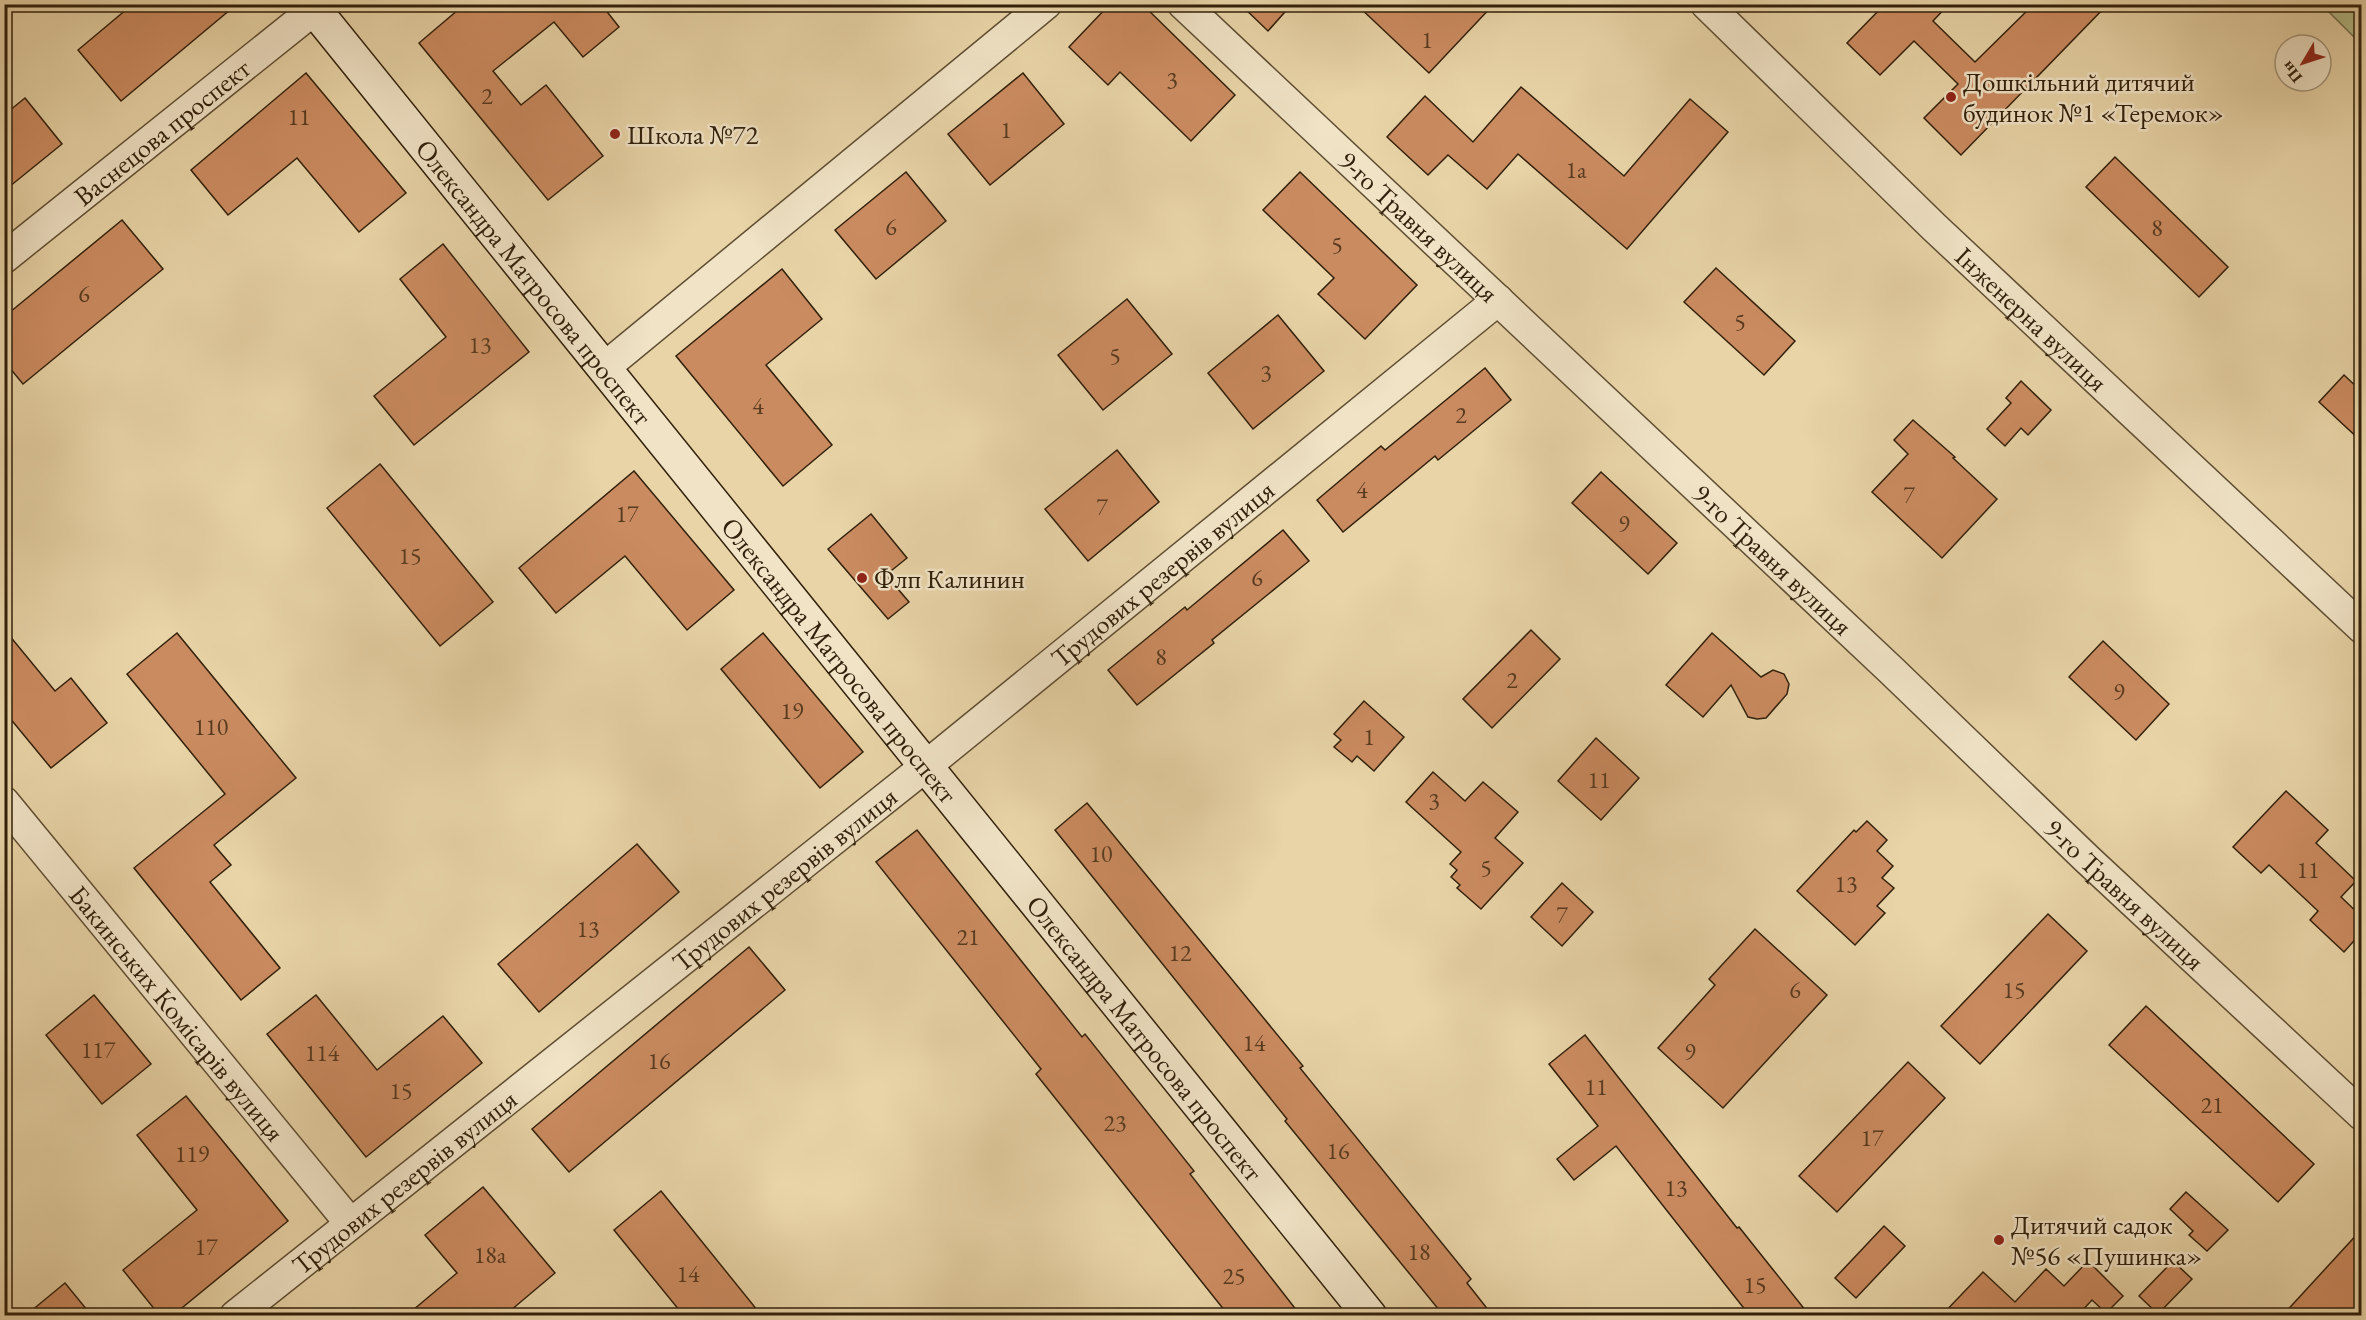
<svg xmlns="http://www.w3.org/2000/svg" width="2366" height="1320" viewBox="0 0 2366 1320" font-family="'EB Garamond',serif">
  <rect width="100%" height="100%" fill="#e8d4a7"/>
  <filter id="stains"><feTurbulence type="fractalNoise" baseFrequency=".00333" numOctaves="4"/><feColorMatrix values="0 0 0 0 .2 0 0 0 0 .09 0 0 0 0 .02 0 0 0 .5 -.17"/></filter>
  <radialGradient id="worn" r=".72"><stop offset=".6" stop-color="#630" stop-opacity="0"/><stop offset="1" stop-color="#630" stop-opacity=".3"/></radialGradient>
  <!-- green -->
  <path fill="#b3bd89" stroke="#726e4a" stroke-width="1.5" d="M 2322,5 L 2361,5 L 2361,44 Z"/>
  <!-- building -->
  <g fill="#cb8b60" stroke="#31200b" stroke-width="1.5">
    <path d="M 133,4 L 237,4 L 121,101 L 78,50 Z"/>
    <path d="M 465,4 L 601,4 L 619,27 L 583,57 L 554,22 L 493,71 L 521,105 L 546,85 L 603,156 L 548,200 L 419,43 Z"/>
    <path d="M 1110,4 L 1142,4 L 1235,95 L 1191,141 L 1120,72 L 1108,85 L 1069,47 Z"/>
    <path d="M 1240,4 L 1292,4 L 1268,31 Z"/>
    <path d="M 1356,4 L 1494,4 L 1429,73 Z"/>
    <path d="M 1885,4 L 1949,4 L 1933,21 L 1975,62 L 2034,4 L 2108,4 L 1961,155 L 1924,118 L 1958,84 L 1914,41 L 1880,75 L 1847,43 Z"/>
    <path d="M 306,73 L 406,193 L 359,232 L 297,158 L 228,215 L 191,170 Z"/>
    <path d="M 1023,73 L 1064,124 L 990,185 L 948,134 Z"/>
    <path d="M 1521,87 L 1624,176 L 1690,99 L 1728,132 L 1627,249 L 1518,154 L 1487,189 L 1448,155 L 1428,175 L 1387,137 L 1425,96 L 1473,142 Z"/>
    <path d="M 25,98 L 62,144 L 4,191 L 4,115 Z"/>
    <path d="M 2115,157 L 2228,267 L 2199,297 L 2086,187 Z"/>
    <path d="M 906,172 L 946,221 L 876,279 L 835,230 Z"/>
    <path d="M 1300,172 L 1417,285 L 1365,339 L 1318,294 L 1334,278 L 1263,210 Z"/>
    <path d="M 122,220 L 163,269 L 23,384 L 4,361 L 4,317 Z"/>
    <path d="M 443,244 L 529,352 L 414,445 L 374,396 L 446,337 L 400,279 Z"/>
    <path d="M 1716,268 L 1795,341 L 1764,375 L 1684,302 Z"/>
    <path d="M 782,269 L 822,319 L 766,365 L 832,445 L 783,486 L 676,356 Z"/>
    <path d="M 1127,299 L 1172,354 L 1103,410 L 1058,355 Z"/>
    <path d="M 1278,315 L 1324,371 L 1253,429 L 1208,373 Z"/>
    <path d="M 1485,368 L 1511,400 L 1438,460 L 1435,456 L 1343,532 L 1317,500 L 1381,446 L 1385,450 Z"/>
    <path d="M 2344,375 L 2361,391 L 2361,441 L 2319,402 Z"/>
    <path d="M 2021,381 L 2051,410 L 2028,435 L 2021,428 L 2005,446 L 1987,429 L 2011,403 L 2006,398 Z"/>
    <path d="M 1913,420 L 1955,457 L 1953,458 L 1997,499 L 1942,558 L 1872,492 L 1908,454 L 1894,440 Z"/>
    <path d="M 1117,450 L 1159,502 L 1088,561 L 1045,509 Z"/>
    <path d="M 380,464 L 493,602 L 440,646 L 327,508 Z"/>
    <path d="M 634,471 L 734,590 L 687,630 L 625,556 L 556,613 L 519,568 Z"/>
    <path d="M 1601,472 L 1677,543 L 1648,574 L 1572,503 Z"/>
    <path d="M 871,514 L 907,558 L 886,575 L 909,602 L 888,619 L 828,549 Z"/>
    <path d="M 1283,530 L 1309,561 L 1212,640 L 1214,643 L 1137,705 L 1108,670 L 1185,607 L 1187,610 Z"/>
    <path d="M 4,629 L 55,691 L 71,678 L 107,723 L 51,768 L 4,711 Z"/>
    <path d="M 1531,630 L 1560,659 L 1492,728 L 1463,699 Z"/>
    <path d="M 177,633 L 296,778 L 214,845 L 231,865 L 210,882 L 280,968 L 241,1000 L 134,868 L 225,794 L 127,674 Z"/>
    <path d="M 763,633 L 863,752 L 820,788 L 721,669 Z"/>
    <path d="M 1712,633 L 1761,677 L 1773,670 L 1784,674 L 1789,684 L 1787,694 L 1766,718 L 1757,719 L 1748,717 L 1731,685 L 1703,717 L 1666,685 Z"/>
    <path d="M 2103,641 L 2169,704 L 2136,740 L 2069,677 Z"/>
    <path d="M 1364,701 L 1404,737 L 1374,771 L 1357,756 L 1352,762 L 1334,747 L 1341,740 L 1334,734 Z"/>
    <path d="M 1596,738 L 1639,778 L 1601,820 L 1558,781 Z"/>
    <path d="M 1433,772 L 1465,801 L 1483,782 L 1518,812 L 1495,838 L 1523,863 L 1481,909 L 1457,888 L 1460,885 L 1451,877 L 1457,870 L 1450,864 L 1461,852 L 1406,802 Z"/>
    <path d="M 2286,791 L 2328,830 L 2316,843 L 2356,881 L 2341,897 L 2361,916 L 2361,933 L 2344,952 L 2310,920 L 2318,911 L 2269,865 L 2261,873 L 2233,847 Z"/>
    <path d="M 1087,803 L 1303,1066 L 1300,1068 L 1471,1279 L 1467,1283 L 1493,1316 L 1444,1316 L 1285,1121 L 1287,1119 L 1055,830 Z"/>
    <path d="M 1867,821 L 1887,840 L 1877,851 L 1893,866 L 1882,878 L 1894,888 L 1877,906 L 1885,913 L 1855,945 L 1797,891 L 1854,830 L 1856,832 Z"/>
    <path d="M 917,830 L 1082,1037 L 1085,1034 L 1194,1171 L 1190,1174 L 1301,1316 L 1229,1316 L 1036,1074 L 1041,1069 L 876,862 Z"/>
    <path d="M 637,844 L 679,892 L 539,1012 L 498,964 Z"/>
    <path d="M 1562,883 L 1593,912 L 1562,946 L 1531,917 Z"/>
    <path d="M 2048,914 L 2087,951 L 1980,1064 L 1941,1026 Z"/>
    <path d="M 1755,929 L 1827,995 L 1723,1108 L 1658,1048 L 1715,985 L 1709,979 Z"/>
    <path d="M 749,947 L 785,990 L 569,1172 L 532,1129 Z"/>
    <path d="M 94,995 L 151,1064 L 102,1104 L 46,1035 Z"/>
    <path d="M 316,995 L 377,1070 L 443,1016 L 482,1063 L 366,1157 L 267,1034 Z"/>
    <path d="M 2146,1006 L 2314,1164 L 2278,1202 L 2109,1045 Z"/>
    <path d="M 1585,1035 L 1737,1228 L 1739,1227 L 1810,1316 L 1750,1316 L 1616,1146 L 1574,1180 L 1557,1159 L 1598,1126 L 1549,1064 Z"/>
    <path d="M 1908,1062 L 1945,1098 L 1837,1212 L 1799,1176 Z"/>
    <path d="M 186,1096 L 288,1221 L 172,1316 L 160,1316 L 123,1270 L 197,1210 L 137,1135 Z"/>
    <path d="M 483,1187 L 555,1273 L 504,1316 L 406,1316 L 457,1273 L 425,1235 Z"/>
    <path d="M 661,1191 L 762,1316 L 684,1316 L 614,1230 Z"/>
    <path d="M 2186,1192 L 2228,1230 L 2207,1251 L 2189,1235 L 2193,1231 L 2170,1209 Z"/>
    <path d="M 1884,1226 L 1905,1246 L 1856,1298 L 1835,1278 Z"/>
    <path d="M 2361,1230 L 2361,1316 L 2282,1316 Z"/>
    <path d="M 2088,1261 L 2123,1296 L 2106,1313 L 2092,1300 L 2077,1316 L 1941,1316 L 1983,1272 L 2015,1302 L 2046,1269 L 2064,1286 Z"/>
    <path d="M 2173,1261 L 2192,1279 L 2158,1314 L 2139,1296 Z"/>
    <path d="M 65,1283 L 92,1316 L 25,1316 Z"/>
  </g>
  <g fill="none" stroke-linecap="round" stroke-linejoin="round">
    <defs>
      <g id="minor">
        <path id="s1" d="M 1183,4 L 1892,671 L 2087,859 L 2362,1115"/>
        <path id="s2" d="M 1706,4 L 1934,227 L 2362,628"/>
        <path id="s3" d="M 4,258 L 321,4"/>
        <path d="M 604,368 L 1046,4"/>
        <path id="s4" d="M 4,802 L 350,1223"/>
        <path id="s5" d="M 235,1316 L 926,766 L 1498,300"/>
      </g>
      <g id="secondary">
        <path id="s6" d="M 310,4 L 1370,1316"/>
      </g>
    </defs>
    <!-- minor casing -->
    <use href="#minor" stroke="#5f4d32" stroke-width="33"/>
    <!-- secondary casing -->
    <use href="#secondary" stroke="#31200b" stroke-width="36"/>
    <!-- minor -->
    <use href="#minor" stroke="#f0e3c6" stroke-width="30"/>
    <!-- secondary -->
    <use href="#secondary" stroke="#f0e3c6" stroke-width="33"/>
  </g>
  <!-- markers -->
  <g fill="#8f2418" stroke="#f0e3c6" stroke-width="2">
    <circle cx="1951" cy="97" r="6"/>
    <circle cx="615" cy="134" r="6"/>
    <circle cx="862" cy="578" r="6"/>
    <circle cx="1999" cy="1240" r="6"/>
  </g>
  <g text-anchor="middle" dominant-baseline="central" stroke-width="5" stroke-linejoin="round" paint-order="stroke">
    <!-- number labels -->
    <g font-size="24" fill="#583b20">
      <text x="1427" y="39">1</text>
      <text x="1172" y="79">3</text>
      <text x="487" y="95">2</text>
      <text x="299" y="116">11</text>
      <text x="1006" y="129">1</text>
      <text x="1576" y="169">1а</text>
      <text x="891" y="226">6</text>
      <text x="2157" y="227">8</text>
      <text x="1337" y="244">5</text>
      <text x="84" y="293">6</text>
      <text x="1740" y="321">5</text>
      <text x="480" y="344">13</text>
      <text x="1115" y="355">5</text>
      <text x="1266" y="372">3</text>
      <text x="758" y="405">4</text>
      <text x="1461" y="414">2</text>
      <text x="1362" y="489">4</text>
      <text x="1909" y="494">7</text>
      <text x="1102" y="506">7</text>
      <text x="627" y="513">17</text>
      <text x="1624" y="523">9</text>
      <text x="410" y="555">15</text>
      <text x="1257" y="577">6</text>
      <text x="1161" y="656">8</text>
      <text x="1512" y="679">2</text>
      <text x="2119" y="691">9</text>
      <text x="792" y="710">19</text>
      <text x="211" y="726">110</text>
      <text x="1369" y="736">1</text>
      <text x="1599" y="779">11</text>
      <text x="1434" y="800">3</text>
      <text x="1101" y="853">10</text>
      <text x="1486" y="867">5</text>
      <text x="2308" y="869">11</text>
      <text x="1846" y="883">13</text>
      <text x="1562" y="914">7</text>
      <text x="588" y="928">13</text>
      <text x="968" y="936">21</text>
      <text x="1180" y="952">12</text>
      <text x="1795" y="989">6</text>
      <text x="2014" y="989">15</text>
      <text x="1254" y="1042">14</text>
      <text x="98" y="1049">117</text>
      <text x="1690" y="1051">9</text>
      <text x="322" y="1052">114</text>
      <text x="659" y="1060">16</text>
      <text x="1596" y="1086">11</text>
      <text x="401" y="1090">15</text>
      <text x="2212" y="1104">21</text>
      <text x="1115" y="1122">23</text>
      <text x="1872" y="1137">17</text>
      <text x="1338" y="1150">16</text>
      <text x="192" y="1153">119</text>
      <text x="1676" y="1187">13</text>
      <text x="206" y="1246">17</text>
      <text x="1419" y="1251">18</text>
      <text x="490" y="1254">18а</text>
      <text x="688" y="1273">14</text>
      <text x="1234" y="1275">25</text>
      <text x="1755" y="1284">15</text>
    </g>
    <!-- poi labels -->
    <g font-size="27" fill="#31200b" stroke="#f0e3c6" text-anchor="start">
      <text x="1963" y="81">Дошкільний дитячий<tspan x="1963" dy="31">будинок №1 «Теремок»</tspan></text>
      <text x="627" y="134">Школа №72</text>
      <text x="874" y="578">Флп Калинин</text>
      <text x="2011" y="1224">Дитячий садок<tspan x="2011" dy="31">№56 «Пушинка»</tspan></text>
    </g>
    <!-- street labels -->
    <g font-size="27" fill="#31200b" stroke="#f0e3c6">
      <text stroke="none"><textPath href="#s3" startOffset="202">Васнецова проспект</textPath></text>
      <text stroke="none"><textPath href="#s1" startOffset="324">9-го Травня вулиця</textPath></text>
      <text stroke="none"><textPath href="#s6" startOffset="357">Олександра Матросова проспект</textPath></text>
      <text stroke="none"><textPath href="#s2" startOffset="453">Інженерна вулиця</textPath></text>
      <text stroke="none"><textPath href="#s1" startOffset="810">9-го Травня вулиця</textPath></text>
      <text stroke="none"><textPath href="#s5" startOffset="1188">Трудових резервів вулиця</textPath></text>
      <text stroke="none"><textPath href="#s6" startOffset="843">Олександра Матросова проспект</textPath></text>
      <text stroke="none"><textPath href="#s5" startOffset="702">Трудових резервів вулиця</textPath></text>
      <text stroke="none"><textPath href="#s1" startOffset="1296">9-го Травня вулиця</textPath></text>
      <text stroke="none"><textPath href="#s4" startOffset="273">Бакинських Комісарів вулиця</textPath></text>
      <text stroke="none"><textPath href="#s6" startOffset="1329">Олександра Матросова проспект</textPath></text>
      <text stroke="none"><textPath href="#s5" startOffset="216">Трудових резервів вулиця</textPath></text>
    </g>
  </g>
  <!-- margin -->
  <rect width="2366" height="1320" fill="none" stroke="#e8d4a7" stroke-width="24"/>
  <rect x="6" y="6" width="2354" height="1308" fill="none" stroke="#31200b" stroke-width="3"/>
  <rect x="12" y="12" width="2342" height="1296" fill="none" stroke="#31200b" stroke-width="1.5"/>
  <!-- north arrow -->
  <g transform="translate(2303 63) rotate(231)"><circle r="28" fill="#f0e3c6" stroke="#a4957b" stroke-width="1.5"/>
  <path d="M0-4.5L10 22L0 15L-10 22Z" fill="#8f2418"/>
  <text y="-9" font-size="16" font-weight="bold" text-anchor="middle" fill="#31200b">Пн</text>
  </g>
  <rect width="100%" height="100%" filter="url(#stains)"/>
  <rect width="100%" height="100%" fill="url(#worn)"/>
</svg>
